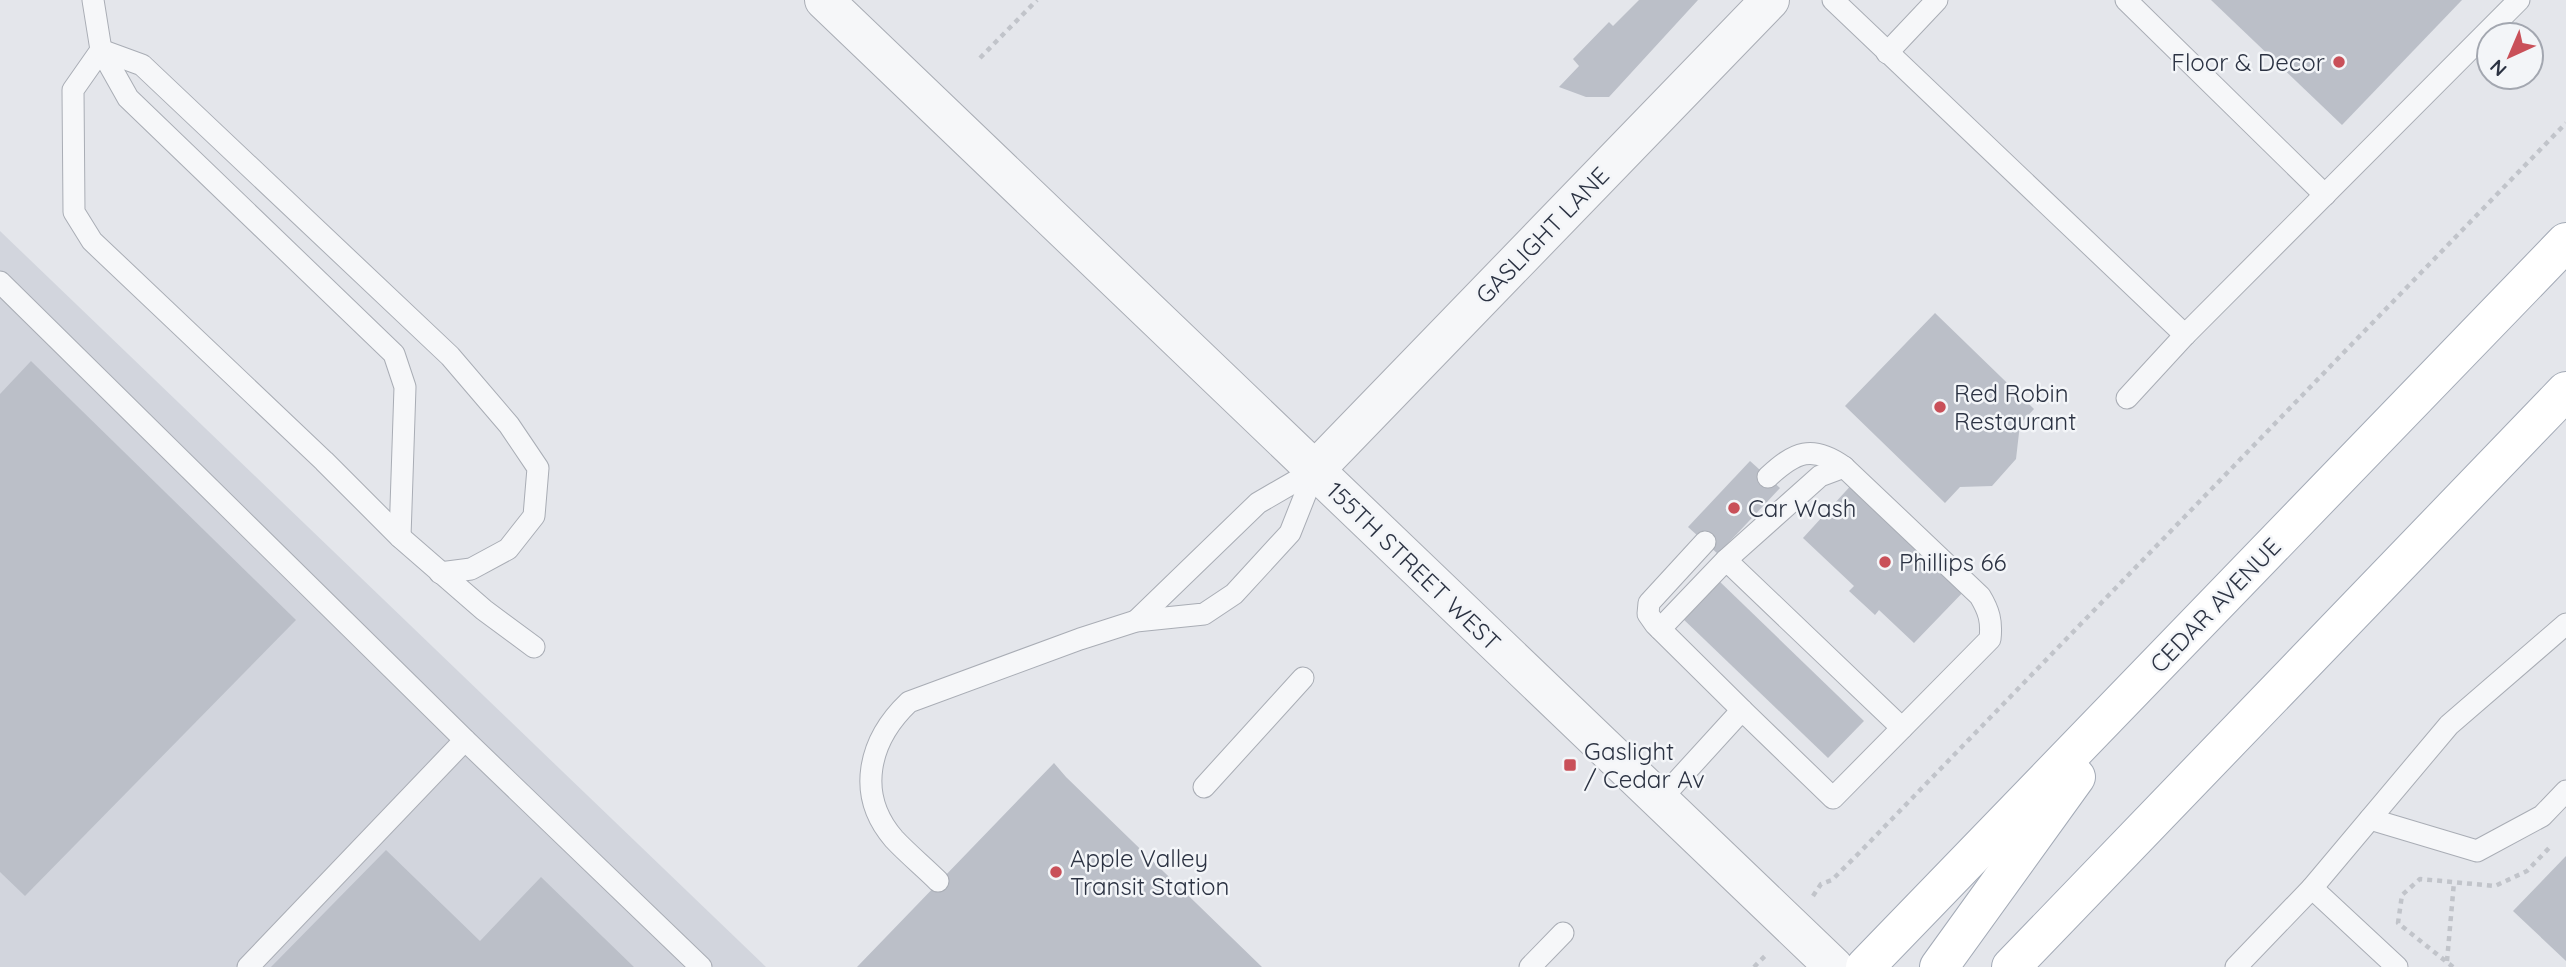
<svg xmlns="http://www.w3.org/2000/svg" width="2566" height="967" viewBox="0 0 2566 967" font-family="Quicksand,sans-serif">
  <rect width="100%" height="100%" fill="#e4e6eb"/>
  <!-- built -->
  <path fill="#d2d5dd" d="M 0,231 L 766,967 L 0,967 Z"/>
  <!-- building -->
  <g fill="#bbbfc8">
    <path d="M 1639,0 L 1698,0 L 1609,97 L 1586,97 L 1559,87 L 1579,66 L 1573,59 L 1609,22 L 1613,26 Z"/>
    <path d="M 2211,0 L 2462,0 L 2342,125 Z"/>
    <path d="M 1935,313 L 2034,409 L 2020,424 L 2016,459 L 1992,486 L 1960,487 L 1945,503 L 1845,406 Z"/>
    <path d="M 31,361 L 296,620 L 25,896 L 0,872 L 0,394 Z"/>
    <path d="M 1750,461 L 1780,488 L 1718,554 L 1688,527 Z"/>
    <path d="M 1855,481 L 1968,587 L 1914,643 L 1879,610 L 1875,615 L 1849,591 L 1854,586 L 1803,538 Z"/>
    <path d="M 1716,578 L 1864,721 L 1828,758 L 1680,616 Z"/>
    <path d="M 1054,763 L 1066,777 L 1262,967 L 857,967 Z"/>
    <path d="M 386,850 L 480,941 L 541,877 L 634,967 L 271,967 Z"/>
    <path d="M 2566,856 L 2566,961 L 2513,911 Z"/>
  </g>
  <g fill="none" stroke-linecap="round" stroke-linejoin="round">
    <defs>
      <g id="lane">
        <path d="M 93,0 L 101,50 L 128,98 L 394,354 L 405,387 L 400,537"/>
        <path d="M 1833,0 L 2185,335"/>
        <path d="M 2126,0 L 2325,195"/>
        <path d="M 101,50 L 73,90 L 74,212 L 92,241 L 324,461 L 400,537 L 484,610 L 534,647"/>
        <path d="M 101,50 L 142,65 L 450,356 L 509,425 L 538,468 L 534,516 L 508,549 L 471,569 L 440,573"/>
        <path d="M 1887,53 L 1937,0"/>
        <path d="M 0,282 L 465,740 L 701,967"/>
        <path d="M 2127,398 L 2185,335 L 2519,0"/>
        <path d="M 1705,542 L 1649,603 L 1648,614 L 1655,624 L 1742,710"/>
        <path d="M 1726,560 L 1820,476 L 1844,467"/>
        <path d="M 1136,621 L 1258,503 L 1315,470"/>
        <path d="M 1660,629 L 1726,560 L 1902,728"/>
        <path d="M 1204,787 L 1303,678"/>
        <path d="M 1659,801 L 1742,710 L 1833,798 L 1990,639 C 1992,621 1989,611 1980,596 L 1844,467 C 1812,444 1795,452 1768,477"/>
        <path d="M 2370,819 L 2477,851 L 2542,816 L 2566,791"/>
        <path d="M 938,881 C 924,867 908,854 894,839 C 855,794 869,740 909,702 L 1080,639 L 1136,621 L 1204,614 L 1234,594 L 1290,533 L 1315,470"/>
        <path d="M 2312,888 L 2449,725 L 2566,624"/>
        <path d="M 248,967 L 465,740"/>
        <path d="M 1530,967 L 1563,933"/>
        <path d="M 2236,967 L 2312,888 L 2397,967"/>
      </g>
      <g id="street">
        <path d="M 824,0 L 1834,967"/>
        <path d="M 1315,470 L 1770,0"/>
      </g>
      <g id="primary">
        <path d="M 1865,967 L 2566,242"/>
        <path d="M 1939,967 L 2076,777"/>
        <path d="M 2011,967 L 2566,391"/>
      </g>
    </defs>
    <!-- lane casing -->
    <use href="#lane" stroke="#a9adb5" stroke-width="23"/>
    <!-- street casing -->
    <use href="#street" stroke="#a9adb5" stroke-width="40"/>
    <!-- primary casing -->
    <use href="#primary" stroke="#a3aab6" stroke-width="40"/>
    <!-- path -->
    <g stroke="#c1c4ca" stroke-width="4.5" stroke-dasharray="5 5" stroke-linecap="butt">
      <path d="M 980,58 L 1037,0"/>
      <path d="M 1813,896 L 1821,884 L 1832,880 L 1860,852 L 2566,123"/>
      <path d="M 2447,961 L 2454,882"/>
      <path d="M 1754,967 L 1766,955"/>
      <path d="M 2453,967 L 2398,923 L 2402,895 L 2420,879 L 2495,886 L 2527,871 L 2549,848"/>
    </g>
    <!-- lane -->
    <use href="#lane" stroke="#f6f7f9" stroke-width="21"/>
    <!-- street -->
    <use href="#street" stroke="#f6f7f9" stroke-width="38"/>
    <!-- primary -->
    <use href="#primary" stroke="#fff" stroke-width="38"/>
  </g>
  <!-- markers -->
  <g fill="#c95059" stroke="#f3f5f8" stroke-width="2.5">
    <circle cx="2339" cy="62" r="7"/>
    <circle cx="1940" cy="407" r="7"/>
    <circle cx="1734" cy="508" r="7"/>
    <circle cx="1885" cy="562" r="7"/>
    <rect x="1563" y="758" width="14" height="14" rx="3.5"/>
    <circle cx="1056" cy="872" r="7"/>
  </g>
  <g text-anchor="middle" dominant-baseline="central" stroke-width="5" stroke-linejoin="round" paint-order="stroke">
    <!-- poi labels -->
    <g font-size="24" fill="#2c3343" stroke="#f3f5f8" text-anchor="start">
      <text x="2325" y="62" text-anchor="end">Floor &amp; Decor</text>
      <text x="1954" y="393">Red Robin<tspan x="1954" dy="28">Restaurant</tspan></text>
      <text x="1748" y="508">Car Wash</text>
      <text x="1899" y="562">Phillips 66</text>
      <text x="1584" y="751">Gaslight<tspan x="1584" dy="28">/ Cedar Av</tspan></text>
      <text x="1070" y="858">Apple Valley<tspan x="1070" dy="28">Transit Station</tspan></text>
    </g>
    <!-- street labels -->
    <g font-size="24" fill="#2c3343" stroke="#f3f5f8">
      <text transform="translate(1542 235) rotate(-46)">GASLIGHT LANE</text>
      <text transform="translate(1414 566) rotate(44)">155TH STREET WEST</text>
      <text transform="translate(2215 605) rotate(-46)">CEDAR AVENUE</text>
    </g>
  </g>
  <!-- north arrow -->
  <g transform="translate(2510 56) rotate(224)"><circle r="33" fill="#f3f5f8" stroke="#a3a7b0" stroke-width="2"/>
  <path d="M0-5L12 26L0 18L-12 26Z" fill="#c95059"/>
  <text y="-10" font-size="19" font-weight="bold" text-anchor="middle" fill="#2c3343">N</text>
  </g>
</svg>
